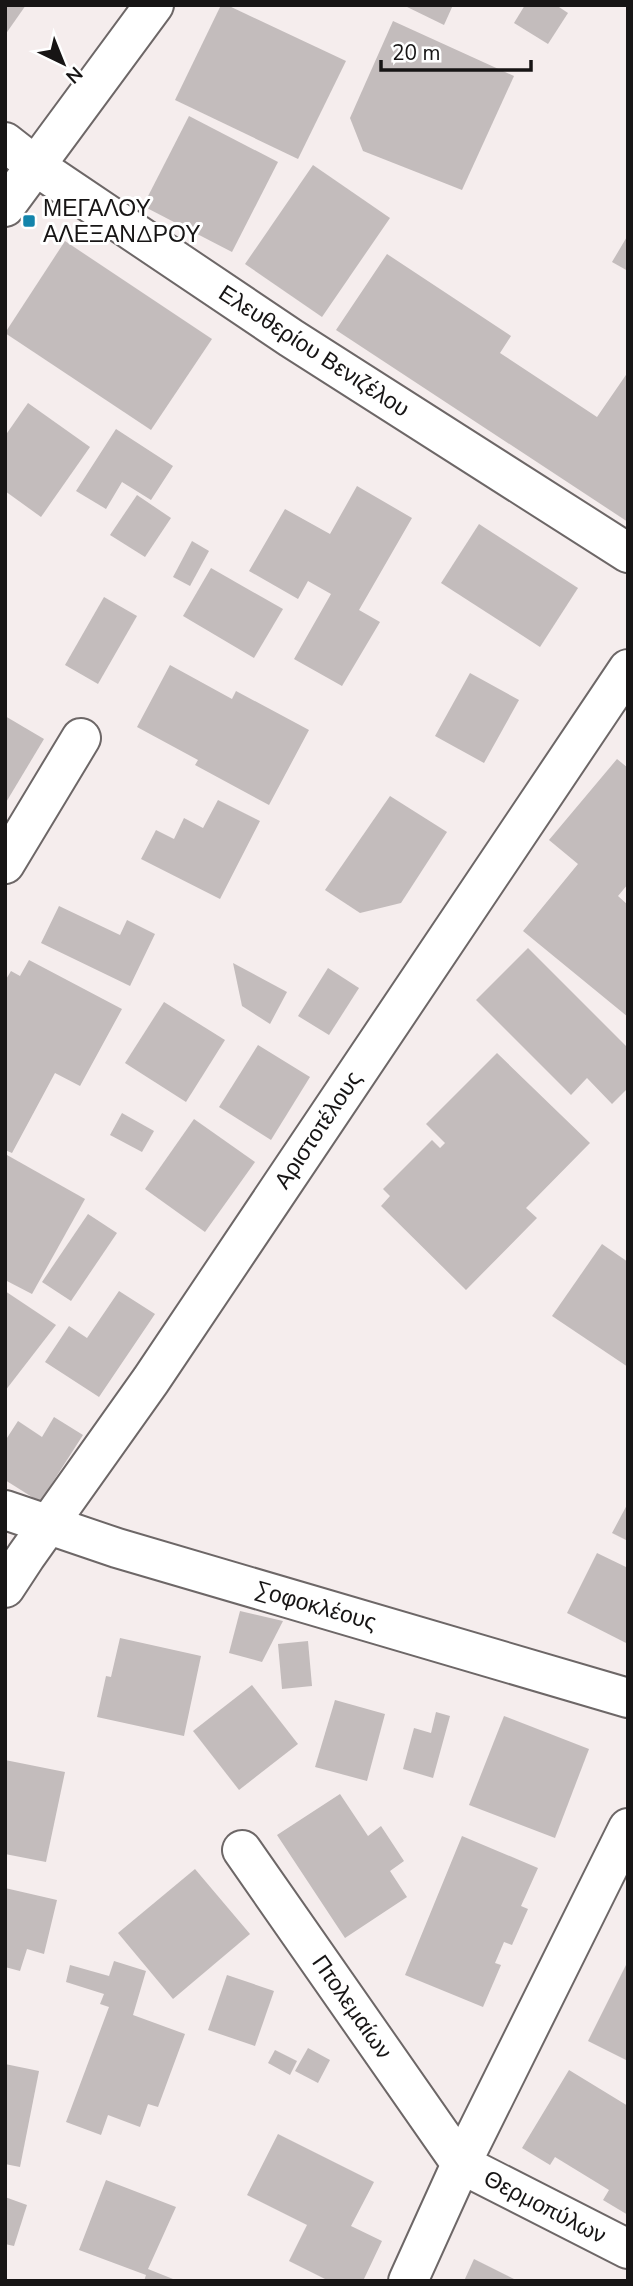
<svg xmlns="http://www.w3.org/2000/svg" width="633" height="2286" viewBox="0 0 633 2286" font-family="'Nunito Sans',sans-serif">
  <rect width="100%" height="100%" fill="#f5eded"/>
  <!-- building -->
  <g fill="#c3bcbc">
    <path d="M 5,5 L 26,5 L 5,35 Z"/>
    <path d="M 221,5 L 227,5 L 346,61 L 298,159 L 175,100 Z"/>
    <path d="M 403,5 L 453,5 L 444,25 Z"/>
    <path d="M 525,5 L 556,5 L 568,13 L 548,44 L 514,23 Z"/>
    <path d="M 393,21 L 514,76 L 462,190 L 363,151 L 350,118 Z"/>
    <path d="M 189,116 L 278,162 L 232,252 L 143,206 Z"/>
    <path d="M 313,165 L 390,218 L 322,317 L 245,264 Z"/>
    <path d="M 628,235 L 628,271 L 612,262 Z"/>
    <path d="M 65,241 L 212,339 L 151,430 L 5,333 Z"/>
    <path d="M 387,254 L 511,336 L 500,353 L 597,417 L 628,372 L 628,522 L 336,330 Z"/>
    <path d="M 28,403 L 90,447 L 41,517 L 5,491 L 5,436 Z"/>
    <path d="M 116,429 L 173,466 L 151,500 L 122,482 L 106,509 L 76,491 Z"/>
    <path d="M 357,486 L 412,518 L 359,610 L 380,622 L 342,686 L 294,659 L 331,594 L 308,581 L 298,599 L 249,571 L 285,509 L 330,534 Z"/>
    <path d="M 137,495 L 171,518 L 145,557 L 110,535 Z"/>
    <path d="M 479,524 L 578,588 L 540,647 L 441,583 Z"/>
    <path d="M 192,541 L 209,551 L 190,586 L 173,577 Z"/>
    <path d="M 211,568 L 283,609 L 254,658 L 183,616 Z"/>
    <path d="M 104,597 L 137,616 L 98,684 L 65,665 Z"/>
    <path d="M 170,665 L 232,699 L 236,691 L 309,730 L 269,805 L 195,765 L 198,760 L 137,727 Z"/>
    <path d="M 470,673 L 519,700 L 484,763 L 435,736 Z"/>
    <path d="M 5,716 L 44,739 L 5,804 Z"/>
    <path d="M 617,759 L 628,768 L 628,884 L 618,896 L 628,905 L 628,1017 L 523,931 L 578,864 L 549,840 Z"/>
    <path d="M 390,796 L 447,832 L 401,903 L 360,913 L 325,890 Z"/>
    <path d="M 218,800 L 260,821 L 220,899 L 141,859 L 156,830 L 174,839 L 184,818 L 203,828 Z"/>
    <path d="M 59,906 L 120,935 L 127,920 L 155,934 L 130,986 L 41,943 Z"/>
    <path d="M 528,948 L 628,1048 L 628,1088 L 612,1104 L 587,1078 L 571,1095 L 476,1000 Z"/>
    <path d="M 29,960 L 122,1009 L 80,1086 L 55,1073 L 12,1153 L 5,1150 L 5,981 L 11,971 L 20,976 Z"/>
    <path d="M 233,963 L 287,992 L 270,1024 L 242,1006 Z"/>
    <path d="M 328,968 L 359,988 L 329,1035 L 298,1016 Z"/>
    <path d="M 164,1002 L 225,1040 L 186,1102 L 125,1063 Z"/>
    <path d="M 258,1045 L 310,1077 L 271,1140 L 219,1107 Z"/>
    <path d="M 497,1053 L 590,1143 L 526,1208 L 537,1218 L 466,1290 L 381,1206 L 390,1196 L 383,1189 L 432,1140 L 440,1148 L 445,1143 L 426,1124 Z"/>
    <path d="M 122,1113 L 154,1131 L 142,1152 L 110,1135 Z"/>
    <path d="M 194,1119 L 255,1162 L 205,1232 L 145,1189 Z"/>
    <path d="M 7,1155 L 85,1199 L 32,1294 L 5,1280 Z"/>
    <path d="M 88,1214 L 117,1233 L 71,1301 L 42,1282 Z"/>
    <path d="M 602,1244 L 628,1262 L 628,1367 L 552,1316 Z"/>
    <path d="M 5,1291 L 56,1325 L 5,1391 Z"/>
    <path d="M 119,1291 L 155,1314 L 99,1397 L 45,1362 L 69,1326 L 87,1338 Z"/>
    <path d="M 54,1417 L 83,1435 L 40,1502 L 5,1480 L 5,1441 L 18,1421 L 42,1437 Z"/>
    <path d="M 628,1503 L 628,1541 L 612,1533 Z"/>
    <path d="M 597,1553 L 628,1568 L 628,1644 L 567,1613 Z"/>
    <path d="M 240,1611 L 283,1621 L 262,1662 L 229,1653 Z"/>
    <path d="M 120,1638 L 201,1656 L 184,1736 L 97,1717 L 106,1676 L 111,1677 Z"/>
    <path d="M 308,1641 L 312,1686 L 282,1689 L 278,1644 Z"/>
    <path d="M 252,1685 L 298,1744 L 239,1790 L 193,1731 Z"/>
    <path d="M 335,1700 L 385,1714 L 367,1781 L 315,1767 Z"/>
    <path d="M 436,1712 L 450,1716 L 433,1778 L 403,1769 L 414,1728 L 431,1733 Z"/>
    <path d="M 504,1716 L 589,1749 L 555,1838 L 469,1805 Z"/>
    <path d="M 5,1760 L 65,1772 L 46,1862 L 5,1854 Z"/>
    <path d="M 340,1794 L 368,1836 L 381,1826 L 404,1861 L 390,1871 L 407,1897 L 345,1938 L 277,1835 Z"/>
    <path d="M 462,1836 L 538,1868 L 521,1906 L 528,1909 L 512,1945 L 504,1942 L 495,1963 L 501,1965 L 483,2007 L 405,1975 Z"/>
    <path d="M 195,1869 L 250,1934 L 173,1999 L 118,1933 Z"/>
    <path d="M 5,1888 L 57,1900 L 44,1954 L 27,1949 L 20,1971 L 5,1967 Z"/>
    <path d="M 114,1961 L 146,1971 L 133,2015 L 185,2034 L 158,2107 L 148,2104 L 140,2127 L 108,2115 L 101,2135 L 66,2122 L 109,2007 L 100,2004 L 104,1994 L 66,1982 L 70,1965 L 109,1976 Z"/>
    <path d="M 628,1961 L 628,2061 L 588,2041 Z"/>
    <path d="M 227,1975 L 274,1991 L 255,2046 L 208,2030 Z"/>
    <path d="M 308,2048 L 330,2060 L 318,2083 L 295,2071 Z"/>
    <path d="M 275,2050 L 297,2061 L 290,2075 L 268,2063 Z"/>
    <path d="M 5,2064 L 39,2071 L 20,2167 L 5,2164 Z"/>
    <path d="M 569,2070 L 628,2106 L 628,2215 L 603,2200 L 609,2190 L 555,2157 L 550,2165 L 522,2148 Z"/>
    <path d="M 278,2134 L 374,2182 L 351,2226 L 382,2241 L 363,2281 L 329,2281 L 289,2261 L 307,2225 L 247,2195 Z"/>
    <path d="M 106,2180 L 176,2207 L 148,2269 L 178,2281 L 144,2281 L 146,2275 L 79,2250 Z"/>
    <path d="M 5,2197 L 27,2205 L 14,2246 L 5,2244 Z"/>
    <path d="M 474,2259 L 518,2281 L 464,2281 Z"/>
  </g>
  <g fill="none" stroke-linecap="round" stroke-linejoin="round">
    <defs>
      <g id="street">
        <path d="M 5,142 L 37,167 L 291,338 L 628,553"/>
        <path d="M 5,864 L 81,738"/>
        <path d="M 5,1510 L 117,1548 L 628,1698"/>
        <path d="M 5,1588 L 26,1556 L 151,1380 L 628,669"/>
        <path d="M 628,1828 L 461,2164 L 628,2249"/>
        <path d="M 242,1850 L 461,2164 L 408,2281"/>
      </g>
      <path id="secondary" d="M 5,207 L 154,5"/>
    </defs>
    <!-- street casing -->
    <use href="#street" stroke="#6d6767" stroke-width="42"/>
    <!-- secondary casing -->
    <use href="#secondary" stroke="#6d6767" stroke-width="42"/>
    <!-- street -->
    <use href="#street" stroke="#fff" stroke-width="38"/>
    <!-- secondary -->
    <use href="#secondary" stroke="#fff" stroke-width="38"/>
  </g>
  <!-- markers -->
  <rect fill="#1384ab" stroke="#fff" stroke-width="2.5" x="22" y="214" width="14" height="14" rx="3.5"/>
  <g text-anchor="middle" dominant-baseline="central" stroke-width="6" stroke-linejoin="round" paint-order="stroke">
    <!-- poi labels -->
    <g font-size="23" fill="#171515" stroke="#fff" text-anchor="start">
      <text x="43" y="208">ΜΕΓΑΛΟΥ<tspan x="43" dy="26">ΑΛΕΞΑΝΔΡΟΥ</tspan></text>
    </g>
    <!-- street labels -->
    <g font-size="23" fill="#171515" stroke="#fff">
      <text transform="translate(314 351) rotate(33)">Ελευθερίου Βενιζέλου</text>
      <text transform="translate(318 1130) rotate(-56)">Αριστοτέλους</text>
      <text transform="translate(316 1606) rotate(16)">Σοφοκλέους</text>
      <text transform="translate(352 2007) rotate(55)">Πτολεμαίων</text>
      <text transform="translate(545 2207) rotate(27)">Θερμοπύλων</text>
    </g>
  </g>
  <!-- border -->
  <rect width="633" height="2286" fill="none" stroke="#171515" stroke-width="14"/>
  <!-- north arrow -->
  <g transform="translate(63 63) rotate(137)" stroke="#ffffff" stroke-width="5" paint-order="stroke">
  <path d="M0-5L12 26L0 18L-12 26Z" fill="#171515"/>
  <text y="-10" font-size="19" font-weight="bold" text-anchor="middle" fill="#171515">N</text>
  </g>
  <!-- scale -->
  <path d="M381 60v10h150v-10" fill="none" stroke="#171515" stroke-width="3.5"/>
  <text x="392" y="60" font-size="21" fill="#171515" stroke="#ffffff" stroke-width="5" paint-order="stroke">20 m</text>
</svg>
